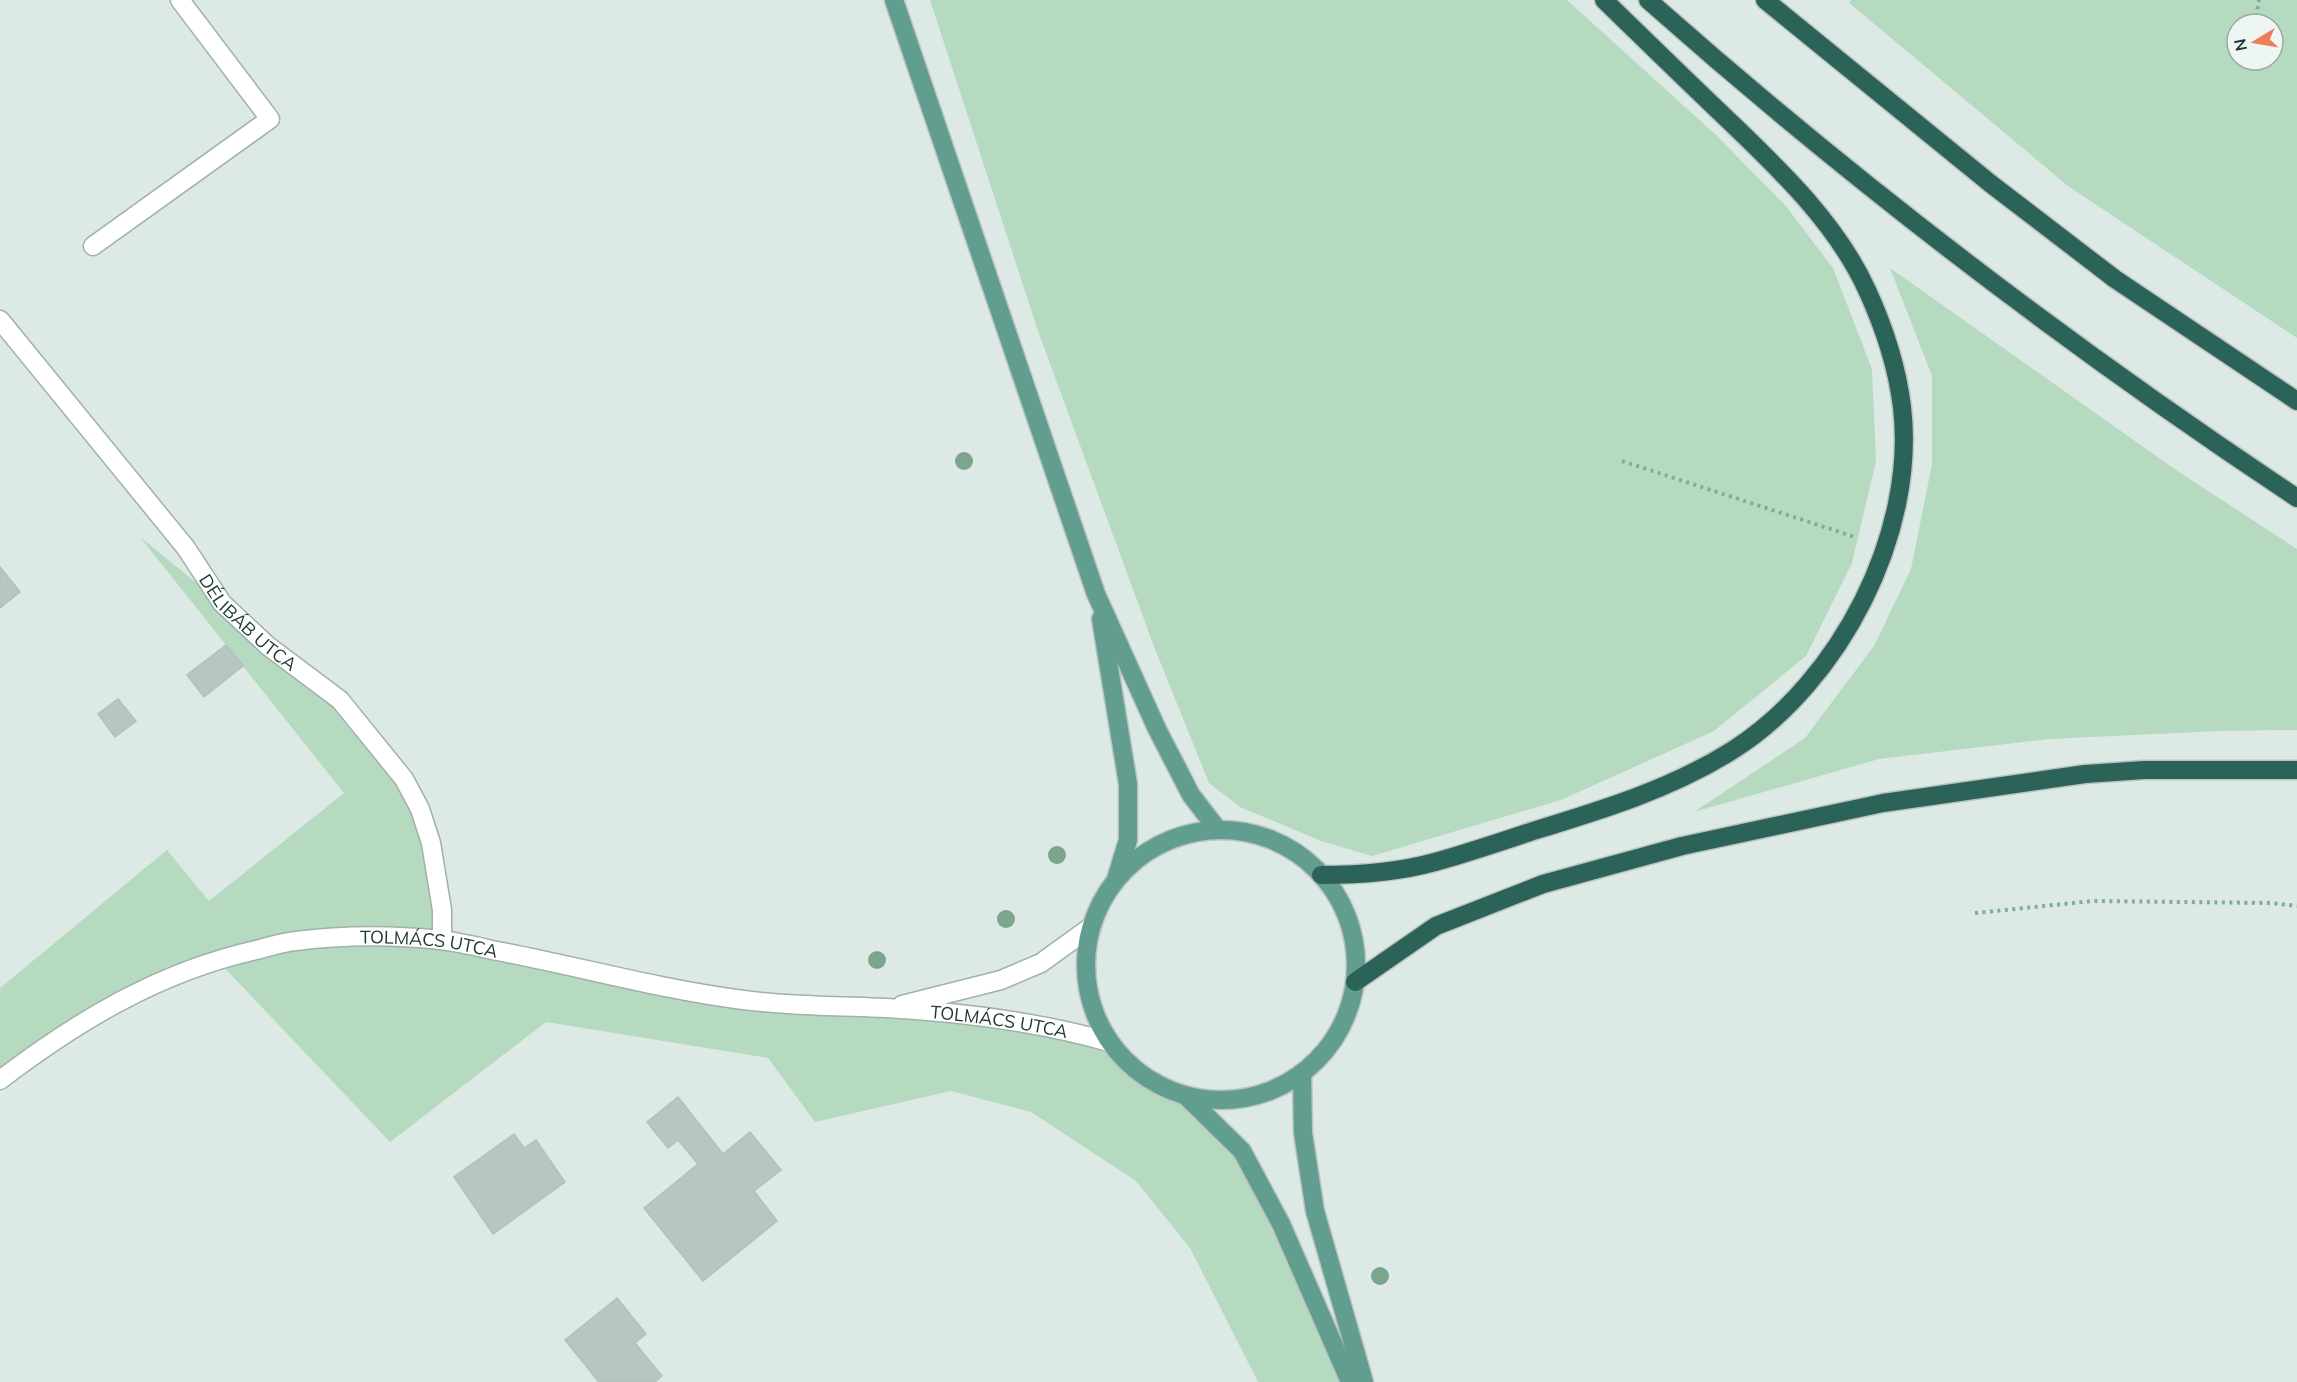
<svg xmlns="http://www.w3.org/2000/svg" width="2297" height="1382" viewBox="0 0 2297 1382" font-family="Mulish,sans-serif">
  <rect width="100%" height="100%" fill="#dde9e4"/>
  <!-- green -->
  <g fill="#b6dac0" fill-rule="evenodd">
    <path d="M 930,0 L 1567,0 L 1716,135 L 1785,205 L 1833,268 L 1872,369 L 1876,461 L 1852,563 L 1806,656 L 1714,731 L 1561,800 L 1372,856 L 1321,841 L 1240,807 L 1209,783 L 1155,649 L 1038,331 Z"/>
    <path d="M 1851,0 L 2297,0 L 2297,338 L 2068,186 L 1849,3 ZM 2237,24 L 2273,24 L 2273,60 L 2237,60 Z"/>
    <path d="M 1890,268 L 2176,470 L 2297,549 L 2297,730 L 2219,731 L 2050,739 L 1879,759 L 1694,812 L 1805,738 L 1874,646 L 1911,569 L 1932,464 L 1932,376 Z"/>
    <path d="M 140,537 L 340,700 L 420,809 L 442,940 L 659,986 L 887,1008 L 1109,1042 L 1130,1066 L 1156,1084 L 1186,1096 L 1242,1151 L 1350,1382 L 1258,1382 L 1190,1248 L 1136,1181 L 1031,1112 L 951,1091 L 815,1122 L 768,1058 L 546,1022 L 390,1142 L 216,959 L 142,989 L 0,1080 L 0,988 L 167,850 L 209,901 L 344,793 Z"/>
  </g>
  <!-- building -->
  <g fill="#b6c6c0" stroke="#b0c2bb" stroke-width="1.5">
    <path d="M 0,567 L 20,592 L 0,608 Z"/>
    <path d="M 226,645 L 243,666 L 204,697 L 187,675 Z"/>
    <path d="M 118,699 L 136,721 L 115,737 L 98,714 Z"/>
    <path d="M 678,1097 L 723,1154 L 750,1132 L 781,1170 L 754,1191 L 777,1221 L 703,1281 L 644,1208 L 698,1164 L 678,1140 L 668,1148 L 647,1122 Z"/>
    <path d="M 514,1134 L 524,1148 L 536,1140 L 565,1182 L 493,1234 L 454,1177 Z"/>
    <path d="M 617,1298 L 646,1334 L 635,1343 L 662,1376 L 655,1382 L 599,1382 L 565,1340 Z"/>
  </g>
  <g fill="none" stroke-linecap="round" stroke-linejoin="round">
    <defs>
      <path id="lane" d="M 93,246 L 270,119 L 180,0"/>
      <g id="street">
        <path id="s1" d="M 0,320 L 186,548 L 222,603 L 268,646 L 340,700 L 404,779 L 420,809 L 431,843 L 442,910 L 442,940"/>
        <path d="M 902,1005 L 1001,980 L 1041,963 L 1092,926"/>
        <path id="s2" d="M 0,1080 C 79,1020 159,972 256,950 C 269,947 282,942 296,941 C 343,935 393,935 440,940 C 459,942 479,947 497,951 C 577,966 655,988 736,999 C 786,1006 836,1006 886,1008 C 958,1012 1040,1022 1109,1042"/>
      </g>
      <g id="primary">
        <path d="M 894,0 L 1096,594 L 1157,729 L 1191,795 L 1218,830"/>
        <path d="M 1101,619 L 1128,784 L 1128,840 L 1117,876"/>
        <circle cx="1221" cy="965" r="135"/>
        <path d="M 1302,1074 L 1303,1133 L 1315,1211 L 1364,1382"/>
        <path d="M 1186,1096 L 1242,1151 L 1281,1224 L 1350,1382"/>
      </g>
      <g id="highway">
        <path d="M 1648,0 C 1852,181 2070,347 2297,498"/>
        <path d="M 1765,0 L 1991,184 L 2115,279 L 2297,401"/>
        <path d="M 1321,875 C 1359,875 1399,872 1435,862 C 1468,853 1500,842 1533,831 C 1602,810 1671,789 1733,750 C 1840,682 1917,533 1902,407 C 1897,366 1884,327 1867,290 C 1836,222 1778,168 1726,118 C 1685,79 1644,39 1604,0"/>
        <path d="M 1355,982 L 1436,926 L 1543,884 L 1682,846 L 1883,803 L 2085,774 L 2144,770 L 2297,770"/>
      </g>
    </defs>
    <!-- lane casing -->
    <use href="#lane" stroke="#a0b0ab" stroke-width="21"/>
    <!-- street casing -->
    <use href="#street" stroke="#a0b0ab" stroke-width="21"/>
    <!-- primary casing -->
    <use href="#primary" stroke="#bcc3c1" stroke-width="21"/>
    <!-- highway casing -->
    <use href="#highway" stroke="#bcc3c1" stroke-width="21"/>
    <!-- path -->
    <g stroke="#7eac9e" stroke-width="4" stroke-dasharray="3 4.5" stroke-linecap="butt">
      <path d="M 2255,24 L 2259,0"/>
      <path d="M 2255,60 L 2255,72"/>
      <path d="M 1622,461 L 1855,537"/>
      <path d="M 1975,913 L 2093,901 L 2271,903 L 2297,906"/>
    </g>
    <!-- lane -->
    <use href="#lane" stroke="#fff" stroke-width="18"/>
    <!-- street -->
    <use href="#street" stroke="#fff" stroke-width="18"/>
    <!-- primary -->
    <use href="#primary" stroke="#629e8f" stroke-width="18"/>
    <!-- highway -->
    <use href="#highway" stroke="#2c6358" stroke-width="18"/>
  </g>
  <!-- trees -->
  <g fill="#7ba58d">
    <circle cx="964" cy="461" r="9"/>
    <circle cx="1057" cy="855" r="9"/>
    <circle cx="1006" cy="919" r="9"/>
    <circle cx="877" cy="960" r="9"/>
    <circle cx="1380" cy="1276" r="9"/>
  </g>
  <g text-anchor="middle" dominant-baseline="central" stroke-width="5" stroke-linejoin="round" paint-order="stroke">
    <!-- street labels -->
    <g font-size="18" fill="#1f3831" stroke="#edf6f2">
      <text stroke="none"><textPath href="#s1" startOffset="392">DÉLIBÁB UTCA</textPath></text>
      <text stroke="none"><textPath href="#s2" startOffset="464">TOLMÁCS UTCA</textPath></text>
      <text stroke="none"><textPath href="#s2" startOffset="1041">TOLMÁCS UTCA</textPath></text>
    </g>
  </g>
  <!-- north arrow -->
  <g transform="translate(2255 42) rotate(259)"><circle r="28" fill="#edf6f2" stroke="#9baaa5" stroke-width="1.5"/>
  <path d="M0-4.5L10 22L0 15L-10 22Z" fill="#ef7c55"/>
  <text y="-9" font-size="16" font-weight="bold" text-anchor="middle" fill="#1f3831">N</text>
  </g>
</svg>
